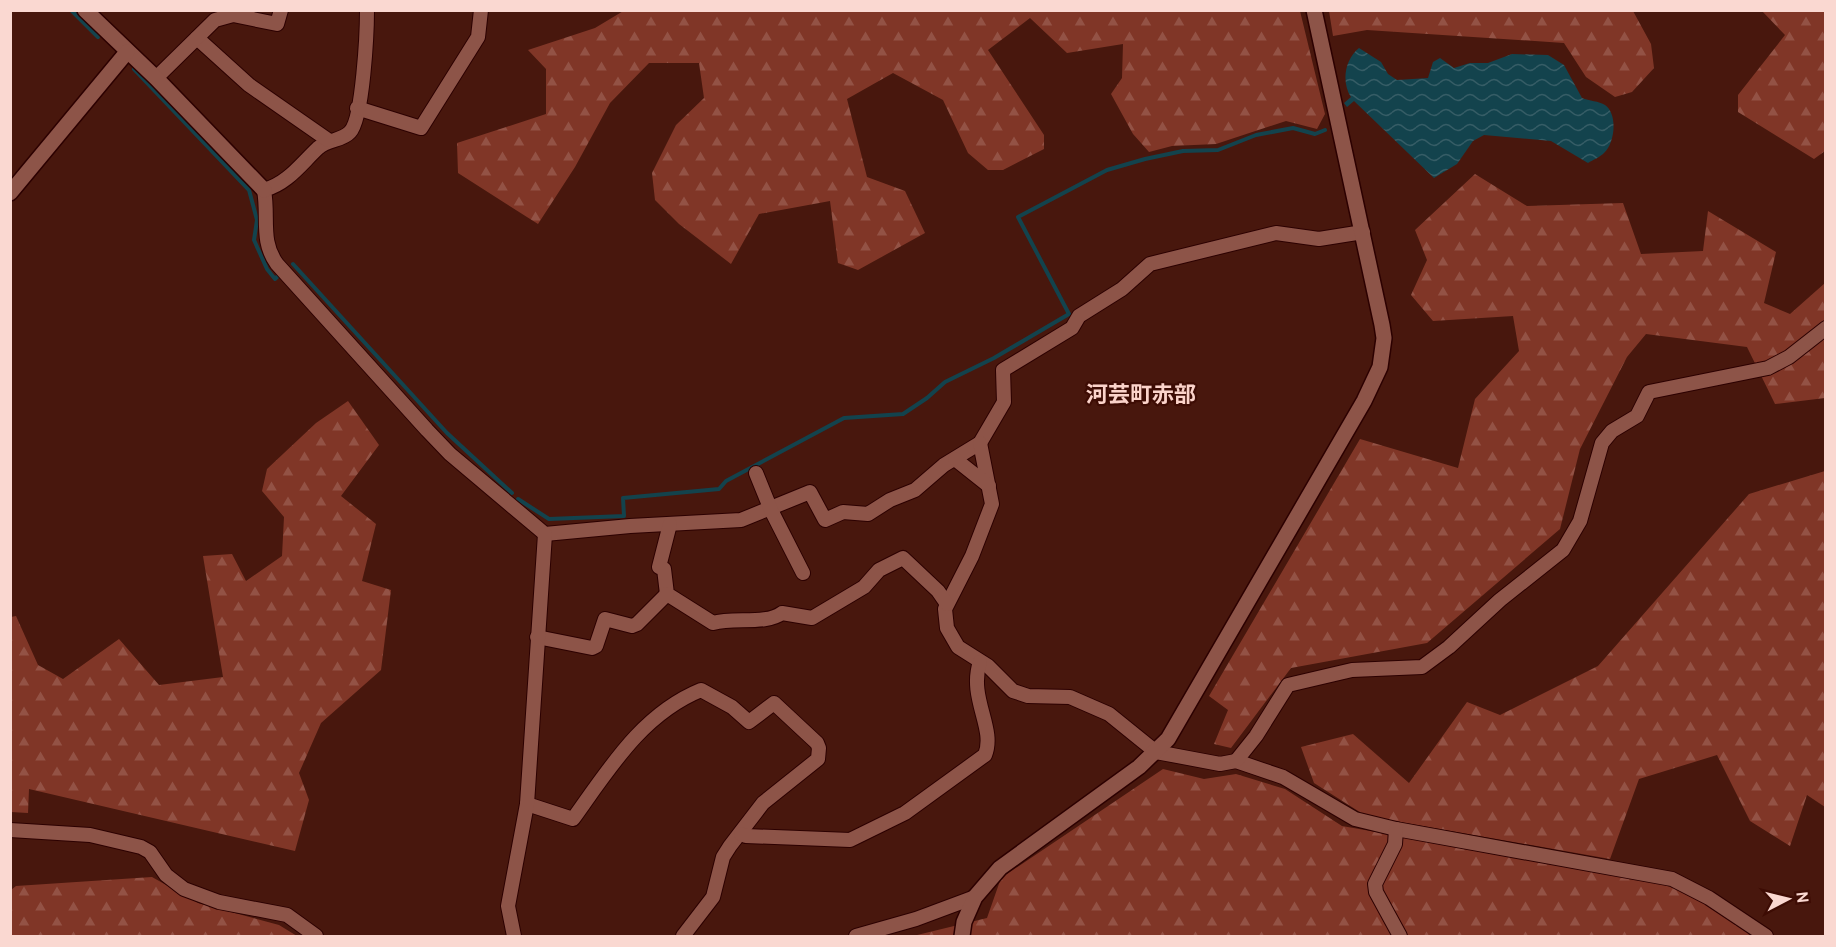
<svg xmlns="http://www.w3.org/2000/svg" width="1836" height="947" viewBox="0 0 1836 947" font-family="Overpass,'Noto Sans JP',sans-serif">
  <defs>
    <pattern id="forest-firs" width="22" height="20" patternUnits="userSpaceOnUse" patternTransform="scale(1.5)"><rect width="22" height="20" fill="#803627"/><path d="M5 1l3.5 6h-7zM16 11l3.5 6h-7z" fill="#935245"/></pattern>
    <pattern id="water-waves" width="16" height="10" patternUnits="userSpaceOnUse" patternTransform="scale(1.5)"><rect width="16" height="10" fill="#13434d"/><path d="M0 5q4-4 8 0t8 0" fill="none" stroke="#365d66"/></pattern>
  </defs>
  <rect width="100%" height="100%" fill="#48170d"/>
  <!-- forest -->
  <g fill="url(#forest-firs)">
    <path d="M 625,10 L 1300,11 L 1325,114 L 1317,129 L 1286,121 L 1216,144 L 1172,146 L 1149,152 L 1133,134 L 1111,94 L 1122,78 L 1123,44 L 1067,53 L 1030,18 L 988,50 L 1044,135 L 1044,149 L 1003,170 L 988,170 L 968,153 L 943,100 L 893,73 L 847,99 L 867,177 L 905,191 L 925,233 L 858,270 L 838,263 L 830,201 L 759,214 L 731,264 L 679,224 L 655,200 L 652,173 L 676,125 L 704,98 L 699,63 L 649,63 L 610,103 L 575,167 L 538,224 L 458,173 L 457,143 L 546,114 L 546,69 L 528,50 L 595,28 Z"/>
    <path d="M 1329,11 L 1633,11 L 1651,44 L 1654,68 L 1632,92 L 1615,97 L 1586,77 L 1564,43 L 1367,30 L 1333,36 Z"/>
    <path d="M 1762,11 L 1825,11 L 1825,151 L 1814,159 L 1738,112 L 1738,95 L 1785,35 Z"/>
    <path d="M 1475,174 L 1527,206 L 1623,203 L 1641,254 L 1703,251 L 1708,211 L 1776,252 L 1764,303 L 1790,314 L 1825,283 L 1825,398 L 1775,404 L 1747,347 L 1646,334 L 1627,357 L 1580,449 L 1560,529 L 1427,643 L 1291,668 L 1231,748 L 1214,744 L 1228,710 L 1209,696 L 1360,439 L 1458,468 L 1475,399 L 1519,351 L 1513,316 L 1433,321 L 1411,295 L 1427,260 L 1415,230 Z"/>
    <path d="M 348,401 L 379,445 L 341,496 L 376,524 L 362,581 L 391,590 L 381,670 L 321,723 L 299,773 L 309,800 L 295,851 L 29,789 L 28,813 L 11,812 L 11,617 L 16,616 L 38,665 L 63,679 L 119,639 L 159,685 L 223,677 L 203,556 L 232,554 L 246,581 L 282,556 L 284,517 L 262,491 L 267,469 L 316,423 Z"/>
    <path d="M 1825,471 L 1825,807 L 1807,795 L 1790,846 L 1750,821 L 1717,755 L 1639,779 L 1610,859 L 1366,816 L 1314,783 L 1301,747 L 1353,734 L 1409,783 L 1467,702 L 1500,715 L 1598,666 L 1749,494 Z"/>
    <path d="M 1163,769 L 1204,779 L 1236,774 L 1285,789 L 1342,826 L 1655,881 L 1691,895 L 1746,931 L 1750,936 L 913,936 L 987,918 L 1001,878 Z"/>
    <path d="M 152,877 L 198,903 L 279,925 L 297,936 L 11,936 L 11,890 L 16,886 Z"/>
  </g>
  <!-- water -->
  <path fill="url(#water-waves)" d="M 1359,48 L 1381,62 L 1388,74 L 1397,80 L 1428,78 L 1433,62 L 1440,58 L 1454,68 L 1470,63 L 1488,63 L 1512,54 L 1548,55 L 1564,65 L 1582,98 C 1589,101 1599,101 1605,105 C 1618,114 1615,143 1604,153 C 1600,157 1593,160 1588,163 L 1551,141 L 1484,135 L 1473,141 L 1457,164 L 1434,178 L 1354,101 L 1347,107 L 1344,103 L 1351,97 C 1341,82 1345,59 1359,48 Z"/>
  <g fill="none" stroke-linecap="round" stroke-linejoin="round">
    <!-- stream -->
    <g stroke="#13434d" stroke-width="4">
      <path d="M 71,10 L 98,37"/>
      <path d="M 134,69 L 249,190 L 257,220 L 254,240 L 267,269 L 275,279 L 279,275"/>
      <path d="M 293,264 L 447,433 L 512,493"/>
      <path d="M 518,499 L 549,519 L 624,516 L 623,498 L 719,489 L 726,481 L 844,418 L 903,414 L 927,398 L 945,382 L 994,358 L 1069,314 L 1018,217 L 1107,170 L 1145,159 L 1183,151 L 1218,150 L 1256,135 L 1293,128 L 1315,134 L 1325,130"/>
    </g>
    <defs>
      <g id="street">
        <path d="M 367,10 C 367,31 363,119 350,132 C 342,141 328,139 318,148 C 300,165 288,183 264,190 C 269,217 260,241 277,264 L 427,430 L 450,454 L 545,534 L 630,526 L 741,520 L 810,492 L 825,520 L 843,512 L 868,514 L 890,500 L 915,490 L 944,465 L 980,443 L 1004,402 L 1003,370 L 1072,328 L 1079,316 L 1122,289 L 1150,264 L 1276,233 L 1319,239 L 1363,232"/>
        <path d="M 197,38 L 249,85 L 328,140"/>
        <path d="M 156,78 L 215,20 L 233,15 L 277,24 L 281,10"/>
        <path d="M 357,108 L 421,128 L 478,37 L 481,10"/>
        <path d="M 980,443 L 992,504 L 972,556 L 945,609 L 947,628 L 958,647 L 988,666 L 1013,691 L 1028,696 L 1070,697 L 1109,714 L 1156,752 L 1220,764 L 1236,761 L 1283,777 L 1355,819 L 1396,829 L 1672,879 L 1709,898 L 1766,936"/>
        <path d="M 955,459 L 989,486"/>
        <path d="M 756,473 L 771,510 L 803,573"/>
        <path d="M 670,524 L 659,567 L 664,569 L 667,594 L 713,623 C 734,617 766,625 782,613 L 812,618 L 864,587 L 879,570 L 903,558 L 938,591 L 947,604"/>
        <path d="M 537,637 L 592,648 L 596,646 L 605,619 L 632,626 L 637,624 L 667,594"/>
        <path d="M 1236,761 L 1256,736 L 1288,685 L 1352,670 L 1422,667 L 1449,647 L 1500,600 L 1563,550 L 1580,521 L 1602,443 L 1612,431 L 1637,416 L 1649,392 L 1768,368 L 1789,357 L 1826,328"/>
        <path d="M 527,804 L 573,819 C 609,769 642,714 701,690 L 732,707 L 749,722 L 774,703 L 817,743 L 819,748 L 818,759 L 763,803 L 730,846 L 723,857 L 713,897 L 683,936"/>
        <path d="M 1396,829 L 1395,844 L 1375,884 L 1376,892 L 1400,936"/>
        <path d="M 10,830 L 90,835 L 141,847 L 150,852 L 166,875 L 184,889 L 219,902 L 287,915 L 316,936"/>
        <path d="M 741,834 L 746,836 L 850,840 L 905,813 L 985,755 C 996,728 968,698 980,662"/>
        <path d="M 514,936 L 508,906 L 527,804 L 545,534"/>
        <path d="M 856,936 L 916,919 L 975,897"/>
      </g>
      <g id="secondary">
        <path d="M 85,10 L 156,78 L 264,190"/>
        <path d="M 10,193 L 127,52"/>
        <path d="M 962,936 L 964,922 L 975,897 L 1000,868 L 1139,767 L 1168,739 L 1364,401 L 1380,367 L 1384,338 L 1382,325 L 1314,10"/>
      </g>
    </defs>
    <!-- street casing -->
    <use href="#street" stroke="#2c0000" stroke-width="16"/>
    <!-- secondary casing -->
    <use href="#secondary" stroke="#2c0000" stroke-width="18"/>
    <!-- street -->
    <use href="#street" stroke="#8d5448" stroke-width="14"/>
    <!-- secondary -->
    <use href="#secondary" stroke="#8d5448" stroke-width="15"/>
  </g>
  <g text-anchor="middle" dominant-baseline="central" stroke-width="4.5" stroke-linejoin="round" paint-order="stroke">
    <!-- quarter labels -->
    <g font-size="22" font-weight="bold" fill="#fbd3ca" stroke="#3d0c04">
      <text x="1141" y="396">河芸町赤部</text>
    </g>
  </g>
  <!-- border -->
  <rect width="1836" height="947" fill="none" stroke="#fad8d1" stroke-width="24"/>
  <!-- north arrow -->
  <g transform="translate(1788 899) rotate(83)" stroke="#3d0c04" stroke-width="4.5" paint-order="stroke">
  <path d="M0-4.5L10 22L0 15L-10 22Z" fill="#fad8d1"/>
  <text y="-9" font-size="16" font-weight="bold" text-anchor="middle" fill="#fad8d1">N</text>
  </g>
</svg>
